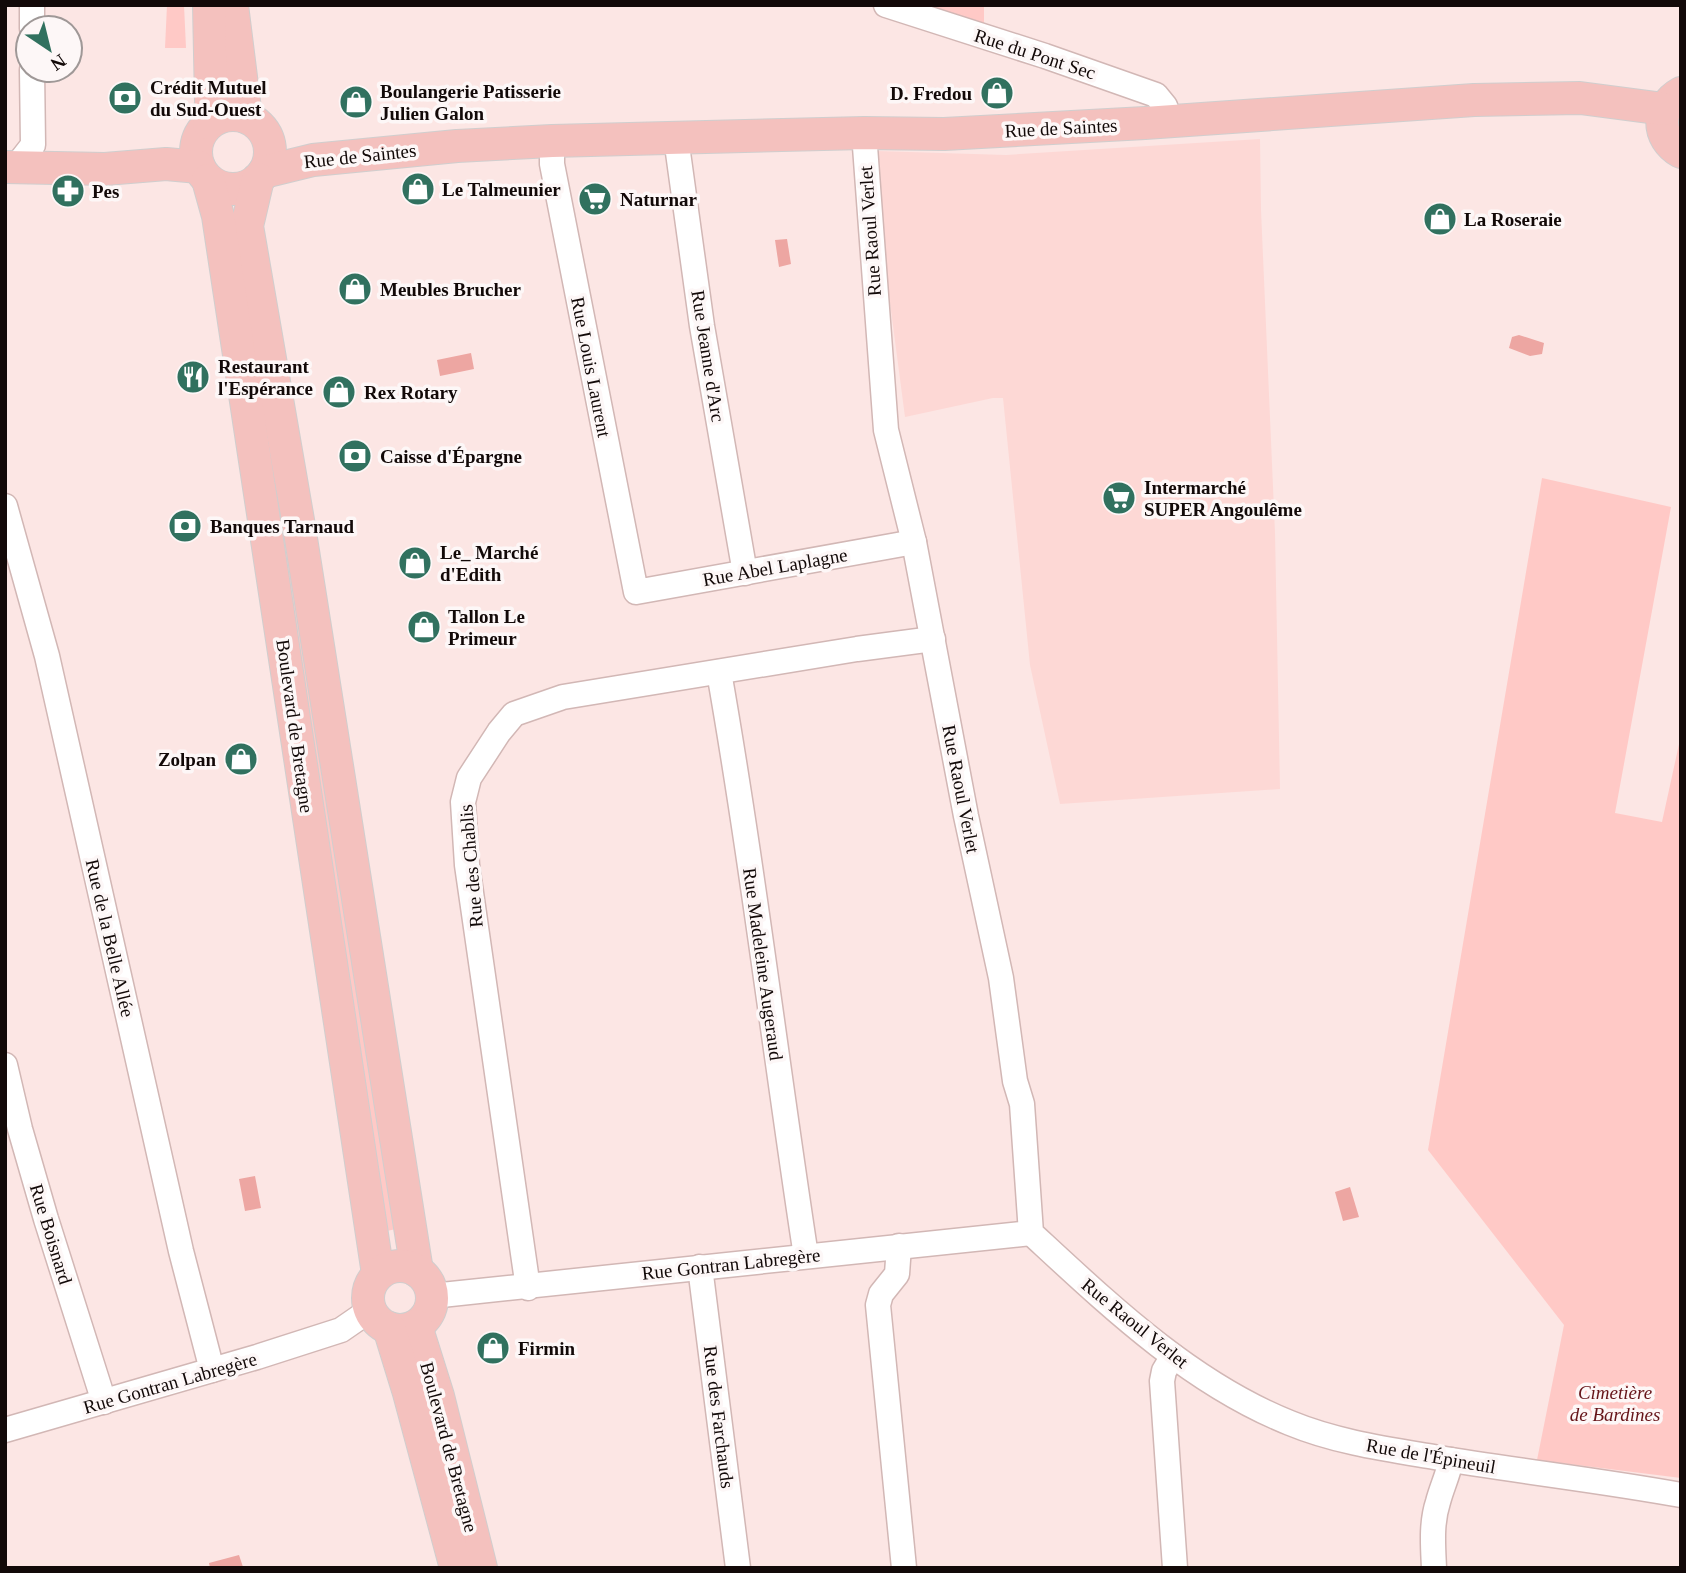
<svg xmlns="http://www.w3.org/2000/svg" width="1686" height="1573" viewBox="0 0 1686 1573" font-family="Georgia,serif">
  <rect width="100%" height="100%" fill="#fce6e4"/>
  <!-- built -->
  <path fill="#fdd8d5" d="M 1260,139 L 1261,210 L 1275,533 L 1280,789 L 1060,804 L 1030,665 L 1003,398 L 993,398 L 905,417 L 887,280 L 876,151 L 1006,155 Z"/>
  <!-- green -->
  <g fill="#ffc9c6">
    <path d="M 167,5 L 184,5 L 186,48 L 165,48 Z"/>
    <path d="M 928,5 L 984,5 L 984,23 Z"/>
    <path d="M 234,233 L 280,458 L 396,1229 L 382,1232 Z"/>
    <path d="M 1542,478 L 1671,507 L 1615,813 L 1662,822 L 1681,735 L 1681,1478 L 1537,1460 L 1564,1325 L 1428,1150 Z"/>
  </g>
  <!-- water -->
  <g fill="#eda6a2">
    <path d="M 787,239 L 791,264 L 779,267 L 775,240 Z"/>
    <path d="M 1519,335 L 1544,343 L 1542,354 L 1530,356 L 1509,348 L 1512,337 Z"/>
    <path d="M 471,353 L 474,369 L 440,376 L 437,360 Z"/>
    <path d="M 255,1176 L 261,1208 L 245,1211 L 239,1179 Z"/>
    <path d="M 1350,1187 L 1359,1217 L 1343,1221 L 1335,1192 Z"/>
    <path d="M 239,1555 L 243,1567 L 210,1568 L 209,1563 Z"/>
  </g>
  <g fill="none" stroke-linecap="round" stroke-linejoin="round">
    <defs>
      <g id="minor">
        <path d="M 32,5 L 32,28"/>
        <path d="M 886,5 L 1045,56 L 1156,95 L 1165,106 L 1170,120"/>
        <path d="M 864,133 L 886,430 L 914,542 L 966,816 L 1001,978 L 1015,1081 L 1022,1104 L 1031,1233 C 1109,1305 1190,1383 1290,1423 C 1336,1442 1386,1449 1434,1457 C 1516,1471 1599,1480 1681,1495"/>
        <path d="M 676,138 L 702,326 L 745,573"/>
        <path d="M 552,141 L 552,164 L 636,592 L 914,542"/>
        <path d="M 15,168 L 33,145 L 32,70"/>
        <path d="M 5,506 L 47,656 L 181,1251 L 212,1370"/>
        <path d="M 719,672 C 753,866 776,1061 806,1256"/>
        <path d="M 5,1065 L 20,1129 L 46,1219 L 104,1402"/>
        <path d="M 899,1246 L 897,1274 L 881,1294 L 878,1305 L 904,1568"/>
        <path d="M 700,1267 L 738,1568"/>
        <path d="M 528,1288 L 467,865 L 463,802 L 469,778 L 499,732 L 514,714 L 563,697 L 857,649 L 933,639"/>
        <path d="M 432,1296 L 1031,1233"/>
        <path d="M 1173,1356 L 1164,1371 L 1162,1381 L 1175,1568"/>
        <path d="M 5,1430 L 257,1357 L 341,1330 L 370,1310"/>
        <path d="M 1434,1568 C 1433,1546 1431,1523 1438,1502 C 1442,1487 1448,1475 1451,1460"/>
      </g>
      <g id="major">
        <path d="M 232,5 L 246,117"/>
        <path d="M 1681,93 C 1656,107 1656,138 1681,152"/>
        <circle cx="233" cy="152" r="37"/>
        <path d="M 209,123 L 211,102 L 209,5"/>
        <path d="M 5,167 L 105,169 L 166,164 L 199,167"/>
        <path d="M 264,172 L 313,160 L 457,146 L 552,141 L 864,133 L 944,134 L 1145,123 L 1474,100 L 1580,98 L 1664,109"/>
        <path d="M 258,179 L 247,226 L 299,526 L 417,1271"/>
        <path d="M 208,180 L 218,216 L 378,1274"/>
        <circle cx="400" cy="1298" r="32"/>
        <path d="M 416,1326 L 438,1396 L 481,1568"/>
        <path d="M 389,1328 L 409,1393 L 456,1568"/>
      </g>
    </defs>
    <!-- minor casing -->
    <use href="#minor" stroke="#d2b7b5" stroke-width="27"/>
    <!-- major casing -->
    <use href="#major" stroke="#d0cece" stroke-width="34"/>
    <!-- minor -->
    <use href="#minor" stroke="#fff" stroke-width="24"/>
    <!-- major -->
    <use href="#major" stroke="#f4c1be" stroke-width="32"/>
  </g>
  <!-- icons -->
  <defs>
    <symbol id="shop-disc" viewBox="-11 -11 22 22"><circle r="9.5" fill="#31715f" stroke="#fdf7f7"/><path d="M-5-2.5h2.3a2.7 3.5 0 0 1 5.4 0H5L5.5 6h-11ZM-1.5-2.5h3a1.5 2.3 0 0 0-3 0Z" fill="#fff"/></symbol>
    <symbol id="bank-disc" viewBox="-11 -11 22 22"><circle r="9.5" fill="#31715f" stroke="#fdf7f7"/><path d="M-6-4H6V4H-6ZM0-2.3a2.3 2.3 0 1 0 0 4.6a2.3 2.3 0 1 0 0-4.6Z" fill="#fff"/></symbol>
    <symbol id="pharmacy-disc" viewBox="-11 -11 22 22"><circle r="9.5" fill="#31715f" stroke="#fdf7f7"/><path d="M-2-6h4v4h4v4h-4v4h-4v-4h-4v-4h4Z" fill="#fff"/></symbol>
    <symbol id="supermarket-disc" viewBox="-11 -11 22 22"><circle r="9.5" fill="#31715f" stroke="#fdf7f7"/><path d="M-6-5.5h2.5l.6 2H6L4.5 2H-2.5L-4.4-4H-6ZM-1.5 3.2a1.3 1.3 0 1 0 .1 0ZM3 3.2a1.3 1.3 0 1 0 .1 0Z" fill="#fff"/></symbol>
    <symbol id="restaurant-disc" viewBox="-11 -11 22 22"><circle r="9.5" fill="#31715f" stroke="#fdf7f7"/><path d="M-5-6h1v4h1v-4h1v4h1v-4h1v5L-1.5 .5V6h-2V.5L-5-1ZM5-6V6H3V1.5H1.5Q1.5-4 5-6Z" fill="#fff"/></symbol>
  </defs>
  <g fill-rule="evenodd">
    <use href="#shop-disc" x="978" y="74" width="38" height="38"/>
    <use href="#bank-disc" x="106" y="79" width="38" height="38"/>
    <use href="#shop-disc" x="337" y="83" width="38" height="38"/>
    <use href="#shop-disc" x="399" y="170" width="38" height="38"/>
    <use href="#pharmacy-disc" x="49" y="172" width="38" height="38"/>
    <use href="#supermarket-disc" x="576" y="180" width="38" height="38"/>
    <use href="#shop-disc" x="1421" y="200" width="38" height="38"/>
    <use href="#shop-disc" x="336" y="270" width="38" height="38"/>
    <use href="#restaurant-disc" x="174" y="358" width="38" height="38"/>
    <use href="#shop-disc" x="320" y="373" width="38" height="38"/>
    <use href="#bank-disc" x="336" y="437" width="38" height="38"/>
    <use href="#supermarket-disc" x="1100" y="479" width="38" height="38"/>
    <use href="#bank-disc" x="166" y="507" width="38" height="38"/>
    <use href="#shop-disc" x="396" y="544" width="38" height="38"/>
    <use href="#shop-disc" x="405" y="608" width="38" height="38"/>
    <use href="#shop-disc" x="222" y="740" width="38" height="38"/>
    <use href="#shop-disc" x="474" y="1329" width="38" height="38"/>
  </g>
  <g text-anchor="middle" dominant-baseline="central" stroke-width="7" stroke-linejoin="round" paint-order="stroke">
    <!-- street labels -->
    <g font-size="19" fill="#120908" stroke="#fdf7f7">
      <text transform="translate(1035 54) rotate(18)">Rue du Pont Sec</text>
      <text transform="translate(1061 128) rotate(-3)">Rue de Saintes</text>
      <text transform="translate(360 156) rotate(-6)">Rue de Saintes</text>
      <text transform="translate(870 231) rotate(-94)">Rue Raoul Verlet</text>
      <text transform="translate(708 356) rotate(81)">Rue Jeanne d'Arc</text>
      <text transform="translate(591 367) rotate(79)">Rue Louis Laurent</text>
      <text transform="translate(775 567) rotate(-10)">Rue Abel Laplagne</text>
      <text transform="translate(295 726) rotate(82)">Boulevard de Bretagne</text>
      <text transform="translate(961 789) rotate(79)">Rue Raoul Verlet</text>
      <text transform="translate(471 866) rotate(-95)">Rue des Chablis</text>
      <text transform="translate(110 938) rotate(77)">Rue de la Belle Allée</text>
      <text transform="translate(763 964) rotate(82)">Rue Madeleine Augeraud</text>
      <text transform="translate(51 1234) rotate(73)">Rue Boisnard</text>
      <text transform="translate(731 1264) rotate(-6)">Rue Gontran Labregère</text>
      <text transform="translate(1135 1323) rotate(39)">Rue Raoul Verlet</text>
      <text transform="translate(170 1383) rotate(-16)">Rue Gontran Labregère</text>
      <text transform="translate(719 1417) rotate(83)">Rue des Farchauds</text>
      <text transform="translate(449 1447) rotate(75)">Boulevard de Bretagne</text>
      <text transform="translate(1431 1456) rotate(10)">Rue de l'Épineuil</text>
    </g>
    <!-- poi labels -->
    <g font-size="19" font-weight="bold" fill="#120908" stroke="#fdf7f7" text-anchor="start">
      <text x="150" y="87">Crédit Mutuel<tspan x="150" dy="22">du Sud-Ouest</tspan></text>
      <text x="380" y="91">Boulangerie Patisserie<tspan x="380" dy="22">Julien Galon</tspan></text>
      <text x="972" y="93" text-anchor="end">D. Fredou</text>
      <text x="442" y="189">Le Talmeunier</text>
      <text x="92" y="191">Pes</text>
      <text x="620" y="199">Naturnar</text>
      <text x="1464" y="219">La Roseraie</text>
      <text x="380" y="289">Meubles Brucher</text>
      <text x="218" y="366">Restaurant<tspan x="218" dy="22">l'Espérance</tspan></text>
      <text x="364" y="392">Rex Rotary</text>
      <text x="380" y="456">Caisse d'Épargne</text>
      <text x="1144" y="487">Intermarché<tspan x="1144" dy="22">SUPER Angoulême</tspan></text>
      <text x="210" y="526">Banques Tarnaud</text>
      <text x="440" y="552">Le_ Marché<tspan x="440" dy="22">d'Edith</tspan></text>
      <text x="448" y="616">Tallon Le<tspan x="448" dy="22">Primeur</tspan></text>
      <text x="216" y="759" text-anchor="end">Zolpan</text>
      <text x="518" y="1348">Firmin</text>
    </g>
    <!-- park labels -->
    <g font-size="19" font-style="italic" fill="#661419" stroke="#fdf7f7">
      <text x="1615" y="1392">Cimetière<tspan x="1615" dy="22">de Bardines</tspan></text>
    </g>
  </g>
  <!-- border -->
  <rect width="1686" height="1573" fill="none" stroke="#120908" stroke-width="14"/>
  <!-- north arrow -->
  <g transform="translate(49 49) rotate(145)"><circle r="33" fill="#fdf7f7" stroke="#9f9897" stroke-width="2"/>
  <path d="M0-5L12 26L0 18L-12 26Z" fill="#31715f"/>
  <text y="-10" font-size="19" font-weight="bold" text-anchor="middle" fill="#120908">N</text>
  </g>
</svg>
